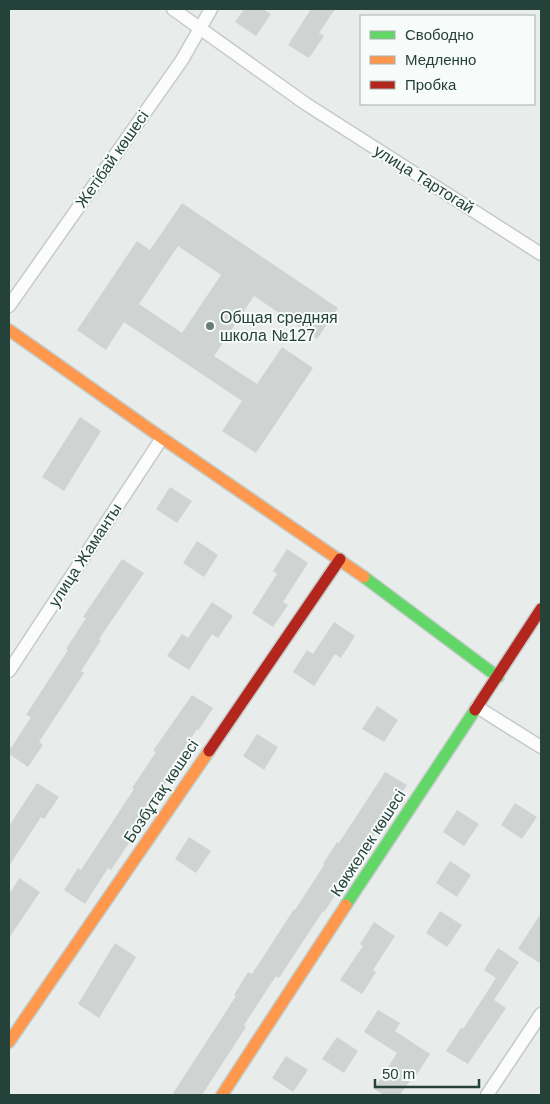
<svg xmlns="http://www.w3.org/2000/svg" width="550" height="1104" viewBox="0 0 550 1104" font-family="Arial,sans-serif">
  <rect width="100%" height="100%" fill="#e8edeb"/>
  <!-- building -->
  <g fill="#cfd4d2" fill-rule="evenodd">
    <path d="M 244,9 L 263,9 L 271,14 L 256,36 L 235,22 Z"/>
    <path d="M 311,9 L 335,9 L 319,33 L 324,36 L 309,58 L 288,45 Z"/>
    <path d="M 182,203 L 338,308 L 317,339 L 254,296 L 214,356 L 257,384 L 282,347 L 313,368 L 256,453 L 222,431 L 242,401 L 124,322 L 106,350 L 77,330 L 137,241 L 150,250 ZM 178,246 L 221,275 L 182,333 L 139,304 Z"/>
    <path d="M 80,417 L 101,431 L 64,491 L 42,477 Z"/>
    <path d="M 170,487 L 192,501 L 177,523 L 156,509 Z"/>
    <path d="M 197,541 L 218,555 L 204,577 L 183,563 Z"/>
    <path d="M 287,549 L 308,563 L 283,602 L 288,605 L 273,627 L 252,613 L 277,574 L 273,571 Z"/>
    <path d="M 122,559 L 144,573 L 99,639 L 101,640 L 81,671 L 84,673 L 39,742 L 43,745 L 28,767 L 9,754 L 9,751 L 31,717 L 26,715 L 68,650 L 66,649 L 86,618 L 83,617 Z"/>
    <path d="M 212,602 L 233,616 L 218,638 L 212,634 L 189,670 L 167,656 L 182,634 L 188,638 Z"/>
    <path d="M 334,622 L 355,636 L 341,658 L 335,654 L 314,686 L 293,672 L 307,650 L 313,654 Z"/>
    <path d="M 192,695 L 213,708 L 198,731 L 197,729 L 165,778 L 168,780 L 129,843 L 111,870 L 108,868 L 85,904 L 64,890 L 78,868 L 81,870 L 134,789 L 132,788 L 156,752 L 153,751 Z"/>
    <path d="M 377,706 L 398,720 L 384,742 L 362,729 Z"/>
    <path d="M 257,734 L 278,747 L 264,770 L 243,756 Z"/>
    <path d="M 385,772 L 407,785 L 368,844 L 366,843 L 337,888 L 339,889 L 324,912 L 323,911 L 279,978 L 276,976 L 244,1025 L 246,1027 L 202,1095 L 172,1095 L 236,996 L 234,995 L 248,972 L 252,974 L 294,909 L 295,910 L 324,865 L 323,864 L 337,842 L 339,843 Z"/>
    <path d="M 37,783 L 59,797 L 44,819 L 41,817 L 9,866 L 9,826 Z"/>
    <path d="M 515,803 L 537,817 L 522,839 L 501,825 Z"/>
    <path d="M 457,810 L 479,824 L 464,846 L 443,832 Z"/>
    <path d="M 189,837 L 211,851 L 196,873 L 175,859 Z"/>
    <path d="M 450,861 L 471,875 L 457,897 L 436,883 Z"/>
    <path d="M 19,878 L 40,892 L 9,938 L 9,895 Z"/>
    <path d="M 440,911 L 462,925 L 447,947 L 426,933 Z"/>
    <path d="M 541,913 L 541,964 L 518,949 Z"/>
    <path d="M 374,922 L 395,936 L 373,970 L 376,972 L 362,994 L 340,980 L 363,946 L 360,944 Z"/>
    <path d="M 115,943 L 136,957 L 99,1018 L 78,1004 Z"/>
    <path d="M 498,948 L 519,962 L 494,1000 L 506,1008 L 468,1064 L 446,1051 L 461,1028 L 463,1029 L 496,978 L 484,970 Z"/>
    <path d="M 378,1010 L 400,1023 L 395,1031 L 430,1054 L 416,1076 L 414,1075 L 400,1095 L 384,1095 L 374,1089 L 397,1053 L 364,1032 Z"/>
    <path d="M 337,1037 L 358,1051 L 344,1073 L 322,1059 Z"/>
    <path d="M 286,1056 L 308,1070 L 293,1092 L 272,1078 Z"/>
  </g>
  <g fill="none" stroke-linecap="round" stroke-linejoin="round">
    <defs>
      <g id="street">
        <path d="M 173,9 L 306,104 L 541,254"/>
        <path d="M 9,306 L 182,60 L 211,9"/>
        <path d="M 9,671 L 162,438"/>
        <path d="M 477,707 L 541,747"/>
        <path d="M 487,1095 L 541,1014"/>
      </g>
      <g id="fast">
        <path d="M 364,577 L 498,677"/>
        <path d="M 346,905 L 475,710"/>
      </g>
      <g id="slow">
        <path d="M 9,330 L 162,438 L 364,577"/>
        <path d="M 9,1042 L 209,751"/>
        <path d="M 222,1095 L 346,905"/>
      </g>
      <g id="jam">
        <path d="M 475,710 L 541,609"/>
        <path d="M 209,751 L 340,559"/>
      </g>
    </defs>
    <!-- street casing -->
    <use href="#street" stroke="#c5cac8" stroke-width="15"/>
    <!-- fast casing -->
    <use href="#fast" stroke="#c3cbc8" stroke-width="14"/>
    <!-- slow casing -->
    <use href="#slow" stroke="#c3cbc8" stroke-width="14"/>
    <!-- jam casing -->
    <use href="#jam" stroke="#c3cbc8" stroke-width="14"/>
    <!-- street -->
    <use href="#street" stroke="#fcfcfc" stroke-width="12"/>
    <!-- fast -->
    <use href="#fast" stroke="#63d668" stroke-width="11"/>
    <!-- slow -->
    <use href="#slow" stroke="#ff974d" stroke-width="11"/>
    <!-- jam -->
    <use href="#jam" stroke="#b3261e" stroke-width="11"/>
  </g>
  <!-- markers -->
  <circle fill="#697e78" stroke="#f7fbf9" stroke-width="2" cx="210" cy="326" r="5"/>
  <g text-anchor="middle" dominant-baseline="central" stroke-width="4" stroke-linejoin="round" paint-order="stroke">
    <!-- street labels -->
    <g font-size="16" fill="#24423a" stroke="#f7fbf9">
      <text transform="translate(112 159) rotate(-55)">Жетібай көшесі</text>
      <text transform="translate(424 179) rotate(32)">улица Тартогай</text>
      <text transform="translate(85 555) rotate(-57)">улица Жаманты</text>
      <text transform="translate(161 791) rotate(-56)">Бозбұтақ көшесі</text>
      <text transform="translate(368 843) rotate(-57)">Көкжелек көшесі</text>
    </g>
    <!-- poi labels -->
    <g font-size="16" fill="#24423a" stroke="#f7fbf9" text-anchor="start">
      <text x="220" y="317">Общая средняя<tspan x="220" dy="18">школа №127</tspan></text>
    </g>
  </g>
  <!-- border -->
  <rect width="550" height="1104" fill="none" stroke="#24423a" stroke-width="20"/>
  <!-- legend -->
  <rect x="360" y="15" width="175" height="90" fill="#f7fbf9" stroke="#a3b1ad"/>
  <rect x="370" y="31" width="25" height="8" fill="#63d668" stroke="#a3b1ad"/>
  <text x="405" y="40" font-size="15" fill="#24423a">Свободно</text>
  <rect x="370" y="56" width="25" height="8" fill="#ff974d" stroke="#a3b1ad"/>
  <text x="405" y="65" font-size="15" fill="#24423a">Медленно</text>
  <rect x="370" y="81" width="25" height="8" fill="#b3261e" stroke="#a3b1ad"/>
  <text x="405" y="90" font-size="15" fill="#24423a">Пробка</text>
  <!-- scale -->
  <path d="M375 1079v8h104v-8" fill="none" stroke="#24423a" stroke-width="2.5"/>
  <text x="382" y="1079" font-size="15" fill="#24423a" stroke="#f7fbf9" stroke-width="4" paint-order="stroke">50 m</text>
</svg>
